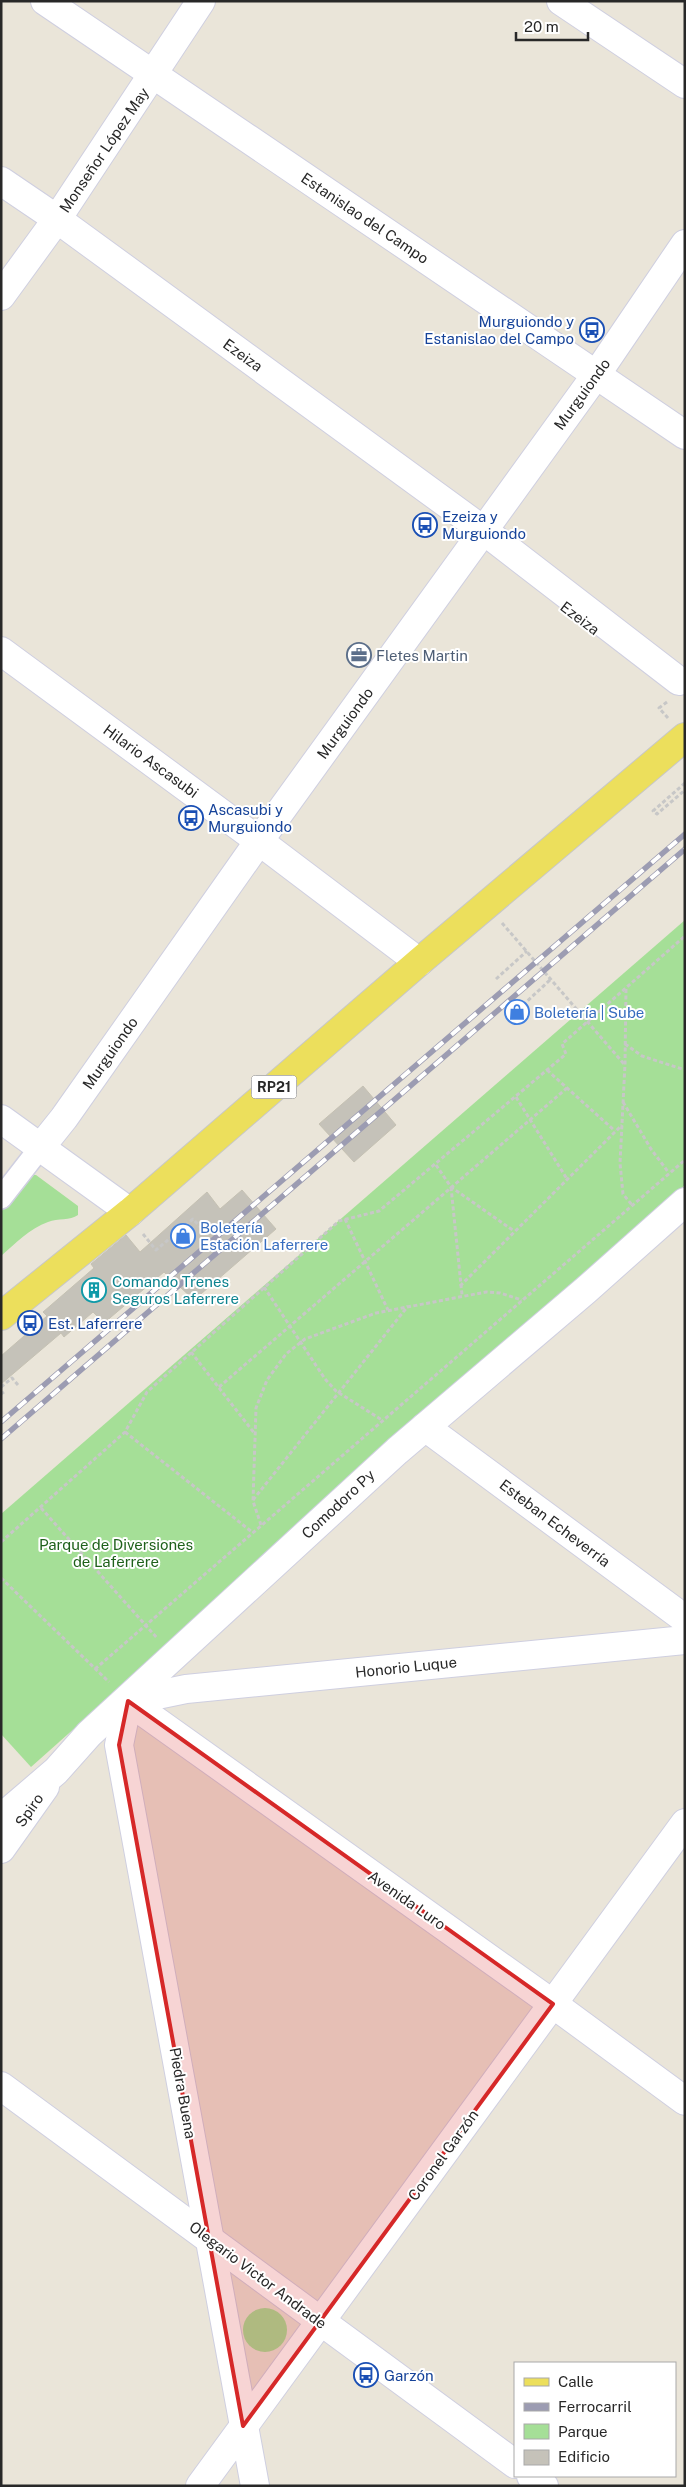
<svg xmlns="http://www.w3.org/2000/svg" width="686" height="2487" viewBox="0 0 686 2487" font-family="'Public Sans',sans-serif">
  <rect width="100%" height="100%" fill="#eae5d9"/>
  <!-- green -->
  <g fill="#a5df97">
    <path d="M 685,920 L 685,1185 L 31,1767 L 1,1734 L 1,1514 Z"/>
    <path d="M 31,1175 L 36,1175 L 78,1206 L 78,1215 C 70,1221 58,1218 48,1222 C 30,1228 15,1244 1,1256 L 1,1212 Z"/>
    <circle cx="265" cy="2330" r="22"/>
  </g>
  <!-- building -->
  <g fill="#c5c2b9" stroke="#c5c1b3">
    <path d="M 363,1086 L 396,1125 L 354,1162 L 319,1124 Z"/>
    <path d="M 242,1190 L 276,1229 L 194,1300 L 164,1272 L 104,1323 L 93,1312 L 64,1337 L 61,1333 L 1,1384 L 1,1356 L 47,1316 L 43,1312 L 94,1268 L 91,1264 L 126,1235 L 140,1252 L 207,1192 L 220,1209 Z"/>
  </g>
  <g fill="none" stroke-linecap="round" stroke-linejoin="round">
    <defs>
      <path id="pedestrian" d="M 1,1198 L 40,1148"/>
      <g id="minor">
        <path d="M 561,1 L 685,84"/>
        <path d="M 1,181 L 57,219 L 483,530 L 679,681"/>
        <path d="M 1,296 L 57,219 L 201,1"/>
        <path d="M 1,651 L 259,841 L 419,962"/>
        <path d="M 40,1148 L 64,1118 L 259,841 L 596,375 L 685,244"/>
        <path d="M 425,1427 L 685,1619"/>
        <path d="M 128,1701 L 119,1745 L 255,2486"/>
        <path d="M 128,1701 L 553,2004 L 685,2101"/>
        <path d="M 128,1701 L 186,1689 L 685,1640"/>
        <path d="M 1,1849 L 45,1787"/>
        <path d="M 1,2086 L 515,2464"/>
        <path d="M 531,2476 L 544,2486"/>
        <path d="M 200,2486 L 685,1823"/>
      </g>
      <g id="tertiary">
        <path d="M 45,1 L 685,435"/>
        <path d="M 1,1119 L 130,1212"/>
      </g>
      <path id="secondary" d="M 1,1818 L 56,1771 L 89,1734 L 397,1451 L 586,1290 L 685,1202"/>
      <path id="primary" d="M 1,1316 L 130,1212 L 419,962 L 685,737"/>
    </defs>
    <!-- pedestrian casing -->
    <use href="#pedestrian" stroke="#cfcfe0" stroke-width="24"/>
    <!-- minor casing -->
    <use href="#minor" stroke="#cfcfe0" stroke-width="30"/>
    <!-- tertiary casing -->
    <use href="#tertiary" stroke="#cfcfe0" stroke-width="30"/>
    <!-- secondary casing -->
    <use href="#secondary" stroke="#cfcfe0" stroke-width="30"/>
    <!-- primary casing -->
    <use href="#primary" stroke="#c7c7c7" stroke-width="30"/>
    <!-- path -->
    <g stroke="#c7c7c7" stroke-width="3" stroke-dasharray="4 2.5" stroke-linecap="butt">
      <path d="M 667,702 L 659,708 L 668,718"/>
      <path d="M 685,783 L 653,811 L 657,814 L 685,790"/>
      <path d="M 502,923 L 624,1064"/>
      <path d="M 496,979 L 527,951"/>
      <path d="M 626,989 L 625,1064 L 620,1163 L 623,1194 L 632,1205"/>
      <path d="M 523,1005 L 550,980"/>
      <path d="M 625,1044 L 642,1056 L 685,1070"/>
      <path d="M 547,1070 L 615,1131"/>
      <path d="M 516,1097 L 567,1179"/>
      <path d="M 623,1102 L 651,1149 L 669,1173"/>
      <path d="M 436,1165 L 451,1187 L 514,1231"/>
      <path d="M 451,1187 L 462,1295"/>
      <path d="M 345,1219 L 388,1310"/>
      <path d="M 143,1234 L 156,1250 L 193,1219 L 204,1231"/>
      <path d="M 460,1286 L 622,1125"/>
      <path d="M 264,1287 L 325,1379 L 336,1391 L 382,1420"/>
      <path d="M 191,1352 L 255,1434"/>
      <path d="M 1,1387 L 12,1378 L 18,1385"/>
      <path d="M 219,1387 L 567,1088"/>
      <path d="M 1,1394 L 4,1392"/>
      <path d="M 125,1432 L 252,1532"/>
      <path d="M 253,1500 L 408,1306"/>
      <path d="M 41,1508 L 157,1638"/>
      <path d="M 261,1525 L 253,1501 L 256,1408 L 267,1380 L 286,1354 L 305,1339 L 376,1313 L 486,1292 L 500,1293 L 522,1300"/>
      <path d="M 1,1542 L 125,1432 L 147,1392 L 339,1221 L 379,1211 L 566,1054 L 562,1044 L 685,936"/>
      <path d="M 1,1578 L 109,1682"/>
      <path d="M 95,1669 L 685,1160"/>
    </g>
    <!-- pedestrian -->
    <use href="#pedestrian" stroke="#fff" stroke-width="21"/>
    <!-- minor -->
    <use href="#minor" stroke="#fff" stroke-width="28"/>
    <!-- tertiary -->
    <use href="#tertiary" stroke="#fff" stroke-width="28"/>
    <!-- secondary -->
    <use href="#secondary" stroke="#fff" stroke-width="28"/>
    <!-- primary -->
    <use href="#primary" stroke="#ecdf5c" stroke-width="28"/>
    <defs>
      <g id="rail">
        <path d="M 1,1422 L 685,834"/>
        <path d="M 1,1439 L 685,849"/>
      </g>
    </defs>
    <!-- rail casing -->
    <use href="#rail" stroke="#9c9cb2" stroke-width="5.5"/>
    <!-- rail -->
    <use href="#rail" stroke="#fff" stroke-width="4" stroke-dasharray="11" stroke-linecap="butt"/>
  </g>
  <!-- marked area -->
  <path fill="#d62828" fill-opacity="0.2" stroke="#d62828" stroke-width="4" stroke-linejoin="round" d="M 128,1701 L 553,2004 L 243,2426 L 119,1745 Z"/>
  <!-- icons -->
  <defs>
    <symbol id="bus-ring" viewBox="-11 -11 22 22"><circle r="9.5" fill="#fff" stroke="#1a4fb4" stroke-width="1.5"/><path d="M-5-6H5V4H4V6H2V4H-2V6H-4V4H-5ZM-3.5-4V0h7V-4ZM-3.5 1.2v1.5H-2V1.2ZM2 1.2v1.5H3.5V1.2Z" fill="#1a4fb4"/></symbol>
    <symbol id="office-ring" viewBox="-11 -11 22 22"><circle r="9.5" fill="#fff" stroke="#5c6f8a" stroke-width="1.5"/><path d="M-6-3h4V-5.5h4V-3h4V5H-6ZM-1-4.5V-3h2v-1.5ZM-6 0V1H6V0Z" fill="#5c6f8a"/></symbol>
    <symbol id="shop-ring" viewBox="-11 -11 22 22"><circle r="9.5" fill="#fff" stroke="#3f7fe0" stroke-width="1.5"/><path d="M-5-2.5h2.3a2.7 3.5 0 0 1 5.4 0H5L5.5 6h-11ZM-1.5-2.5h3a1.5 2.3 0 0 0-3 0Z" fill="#3f7fe0"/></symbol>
    <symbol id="building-ring" viewBox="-11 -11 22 22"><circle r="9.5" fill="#fff" stroke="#0f9aa8" stroke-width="1.5"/><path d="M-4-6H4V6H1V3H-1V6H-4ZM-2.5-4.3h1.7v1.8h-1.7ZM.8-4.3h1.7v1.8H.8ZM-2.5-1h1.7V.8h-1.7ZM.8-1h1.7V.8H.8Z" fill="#0f9aa8"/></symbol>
  </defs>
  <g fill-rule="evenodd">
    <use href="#bus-ring" x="578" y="316" width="28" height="28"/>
    <use href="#bus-ring" x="411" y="511" width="28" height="28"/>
    <use href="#office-ring" x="345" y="641" width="28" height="28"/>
    <use href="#bus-ring" x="177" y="804" width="28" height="28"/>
    <use href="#shop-ring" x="503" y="998" width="28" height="28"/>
    <use href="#shop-ring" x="169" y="1222" width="28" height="28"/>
    <use href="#building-ring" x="80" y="1276" width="28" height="28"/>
    <use href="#bus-ring" x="16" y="1309" width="28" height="28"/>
    <use href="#bus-ring" x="352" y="2361" width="28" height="28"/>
  </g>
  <g text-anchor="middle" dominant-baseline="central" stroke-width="4" stroke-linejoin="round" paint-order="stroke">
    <!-- shield labels -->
    <rect fill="#fff" stroke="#686868" stroke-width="1" x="251.5" y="1075.5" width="45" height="23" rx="4"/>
    <g font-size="14" font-weight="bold" fill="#282828">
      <text x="274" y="1087">RP21</text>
    </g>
    <!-- street labels -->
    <g font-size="15" fill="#282828" stroke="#fff">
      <text transform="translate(104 150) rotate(-56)">Monseñor López May</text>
      <text transform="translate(365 218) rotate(34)">Estanislao del Campo</text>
      <text transform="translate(243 355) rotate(36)">Ezeiza</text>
      <text transform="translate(582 394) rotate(-54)">Murguiondo</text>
      <text transform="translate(580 618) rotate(37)">Ezeiza</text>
      <text transform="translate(345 723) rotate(-54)">Murguiondo</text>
      <text transform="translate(151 761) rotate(36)">Hilario Ascasubi</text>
      <text transform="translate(110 1053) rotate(-55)">Murguiondo</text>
      <text transform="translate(338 1504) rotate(-43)">Comodoro Py</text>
      <text transform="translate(555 1523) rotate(37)">Esteban Echeverría</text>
      <text transform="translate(406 1667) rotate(-6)">Honorio Luque</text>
      <text transform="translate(29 1810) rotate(-55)">Spiro</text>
      <text transform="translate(407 1900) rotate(35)">Avenida Luro</text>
      <text transform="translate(183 2093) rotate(80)">Piedra Buena</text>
      <text transform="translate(443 2155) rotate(-54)">Coronel Garzón</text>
      <text transform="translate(258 2275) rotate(37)">Olegario Victor Andrade</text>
    </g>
    <!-- transit labels -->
    <g font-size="15" fill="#164399" stroke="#fff" text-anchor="start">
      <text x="574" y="321" text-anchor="end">Murguiondo y<tspan x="574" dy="17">Estanislao del Campo</tspan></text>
      <text x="442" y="516">Ezeiza y<tspan x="442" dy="17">Murguiondo</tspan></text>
      <text x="208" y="809">Ascasubi y<tspan x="208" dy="17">Murguiondo</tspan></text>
      <text x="48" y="1323">Est. Laferrere</text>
      <text x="384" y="2375">Garzón</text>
    </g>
    <!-- service labels -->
    <g font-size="15" fill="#4e5e75" stroke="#fff" text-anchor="start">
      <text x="376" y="655">Fletes Martin</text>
    </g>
    <!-- shop labels -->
    <g font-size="15" fill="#366cbe" stroke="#fff" text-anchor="start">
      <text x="534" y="1012">Boletería | Sube</text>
      <text x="200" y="1227">Boletería<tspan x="200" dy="17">Estación Laferrere</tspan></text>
    </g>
    <!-- culture labels -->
    <g font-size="15" fill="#0d838f" stroke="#fff" text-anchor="start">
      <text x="112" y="1281">Comando Trenes<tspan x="112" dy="17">Seguros Laferrere</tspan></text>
    </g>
    <!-- park labels -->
    <g font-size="15" fill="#1f611b" stroke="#fff">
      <text x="116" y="1544">Parque de Diversiones<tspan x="116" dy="17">de Laferrere</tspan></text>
    </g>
  </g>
  <!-- border -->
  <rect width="686" height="2487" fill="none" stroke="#282828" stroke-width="5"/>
  <!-- legend -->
  <rect x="514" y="2362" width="162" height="115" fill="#ffffff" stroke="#a9a9a9"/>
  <rect x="524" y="2378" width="25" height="8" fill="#ecdf5c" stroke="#a9a9a9"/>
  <text x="558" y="2387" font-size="15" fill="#282828">Calle</text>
  <rect x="524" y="2403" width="25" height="8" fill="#9c9cb2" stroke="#a9a9a9"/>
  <text x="558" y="2412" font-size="15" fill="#282828">Ferrocarril</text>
  <rect x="524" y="2424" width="25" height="15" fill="#a5df97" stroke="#a9a9a9"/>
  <text x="558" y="2437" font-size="15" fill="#282828">Parque</text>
  <rect x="524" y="2450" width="25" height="15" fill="#c5c2b9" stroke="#a9a9a9"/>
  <text x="558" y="2462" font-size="15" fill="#282828">Edificio</text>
  <!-- scale -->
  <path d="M516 32v8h72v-8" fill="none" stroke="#282828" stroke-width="2.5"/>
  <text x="524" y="32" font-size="15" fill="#282828" stroke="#ffffff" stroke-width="4" paint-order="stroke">20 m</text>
</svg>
